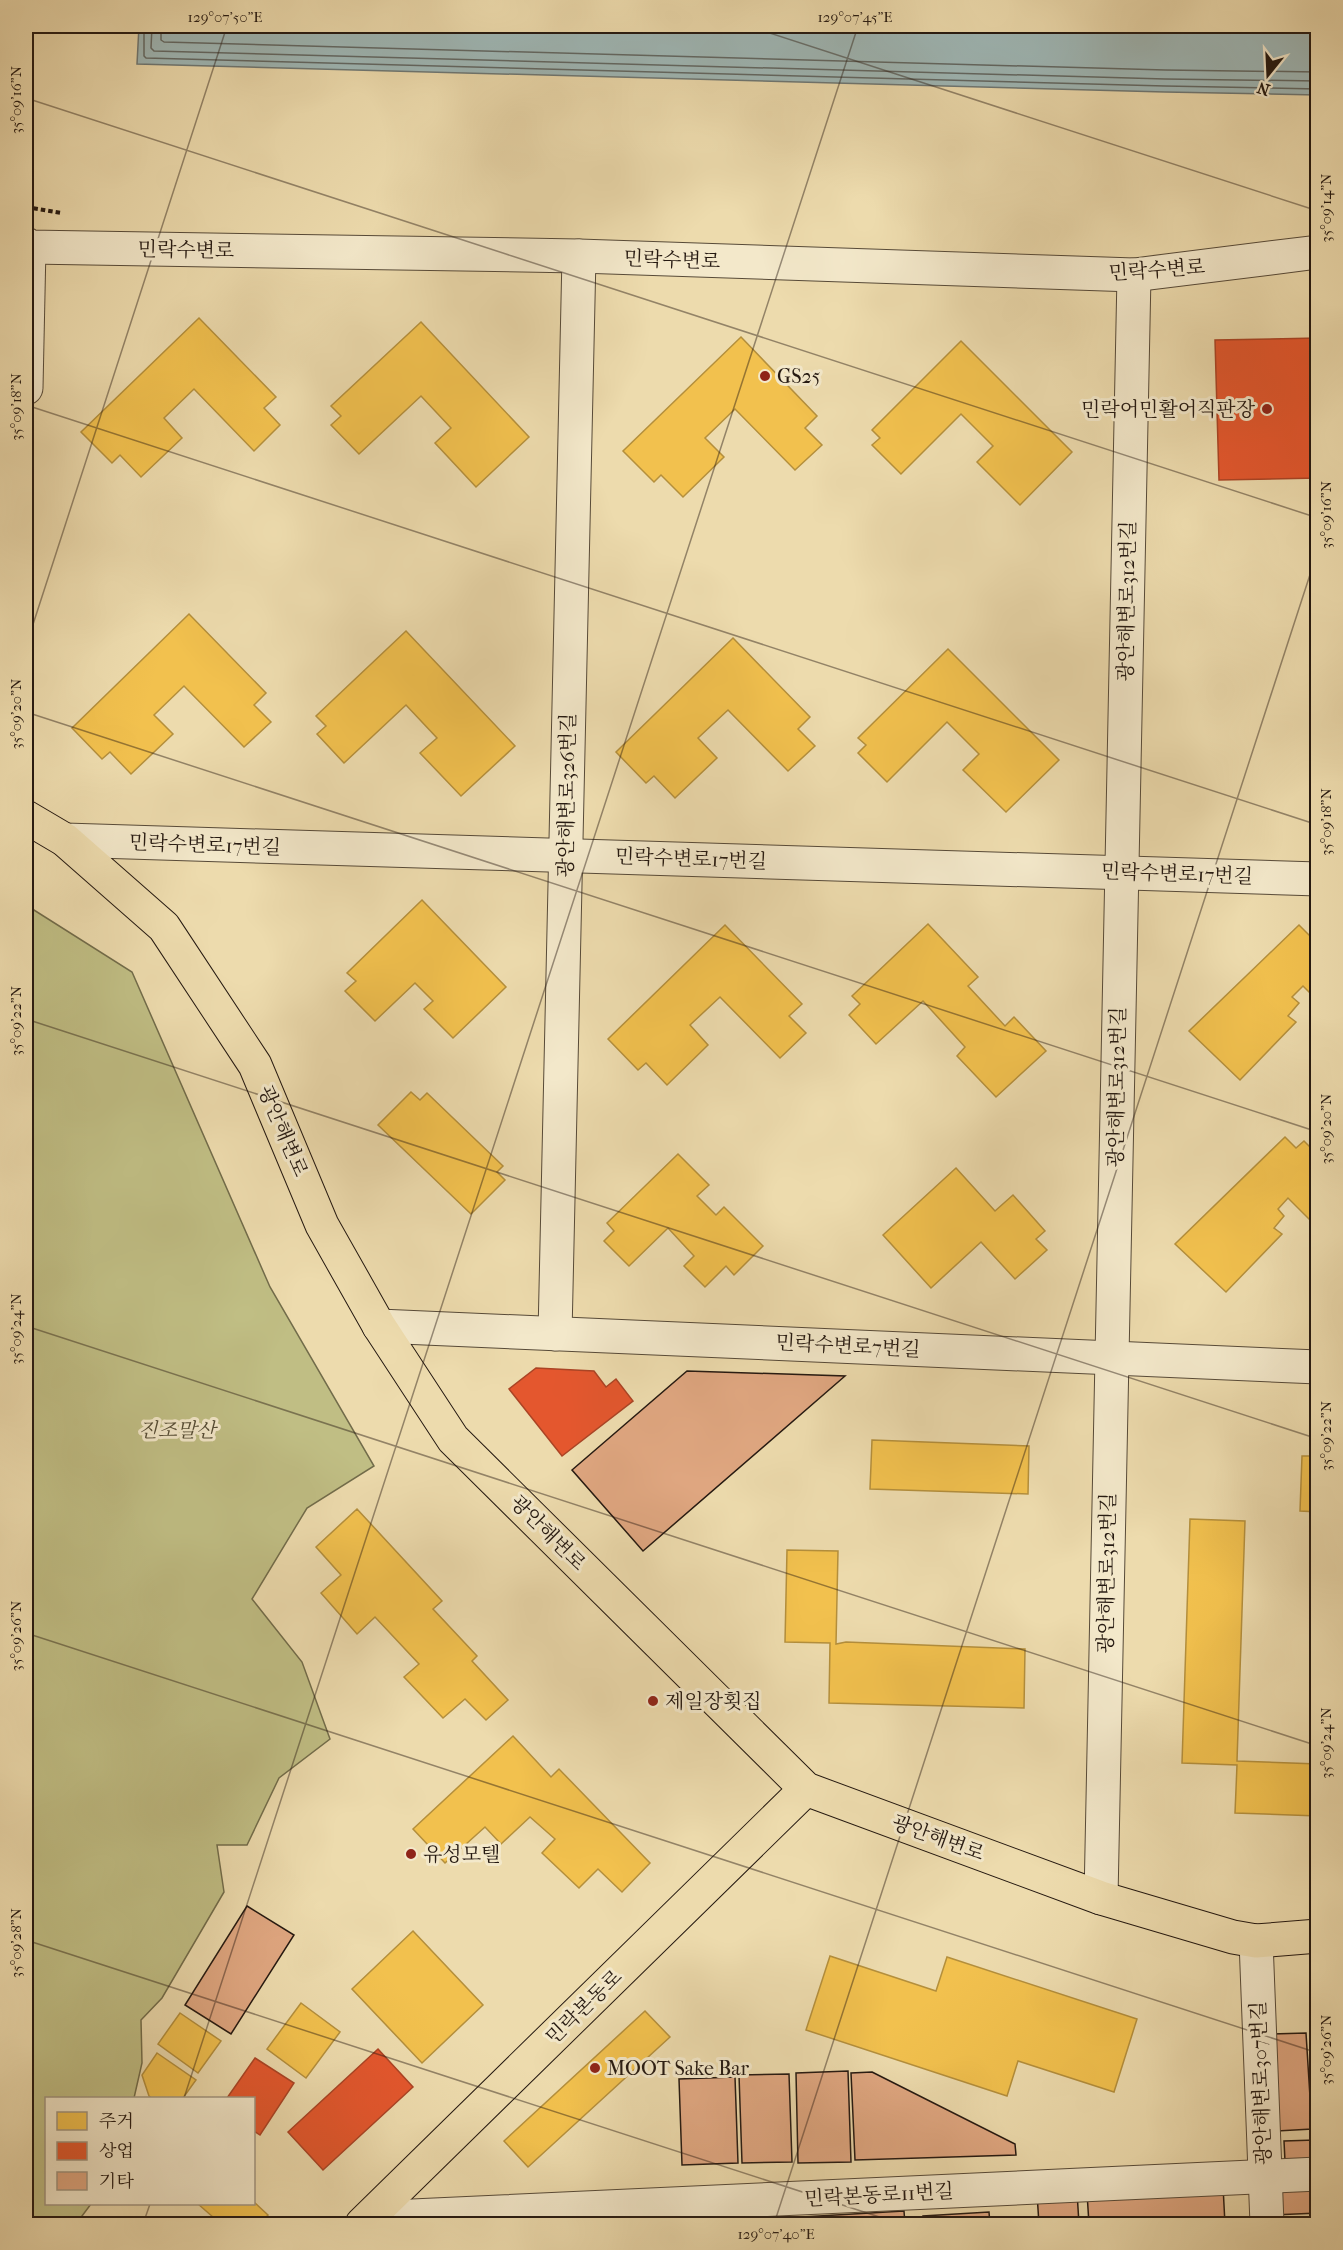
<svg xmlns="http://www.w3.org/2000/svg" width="1343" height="2250" viewBox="0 0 1343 2250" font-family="'IM FELL French Canon','Noto Serif KR',serif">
  <rect width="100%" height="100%" fill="#eddbad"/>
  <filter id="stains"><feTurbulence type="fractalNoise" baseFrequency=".00333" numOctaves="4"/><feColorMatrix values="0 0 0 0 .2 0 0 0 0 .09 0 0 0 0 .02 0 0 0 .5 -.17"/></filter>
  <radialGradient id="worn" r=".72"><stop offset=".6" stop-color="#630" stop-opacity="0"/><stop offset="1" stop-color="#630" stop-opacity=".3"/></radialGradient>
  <!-- green -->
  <path fill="#c0be84" stroke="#726c4a" stroke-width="1.5" d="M 26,905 L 132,972 L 270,1287 L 374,1466 L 307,1508 L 252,1599 L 302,1662 L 330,1739 L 279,1778 L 247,1845 L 217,1845 L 224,1892 L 162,1998 L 141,2020 L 142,2063 L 134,2098 L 46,2098 L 46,2204 L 91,2204 L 76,2224 L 26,2224 Z"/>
  <!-- water -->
  <path fill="#9fb8b7" stroke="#6e7875" stroke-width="1.5" d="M 139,26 L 1317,26 L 1317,95 L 1165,92 L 137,64 Z"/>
  <!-- homes -->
  <g fill="#f2c14e" stroke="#b48f3c" stroke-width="1.5">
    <path d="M 199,318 L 276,397 L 264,408 L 280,425 L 254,451 L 194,389 L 164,418 L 182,438 L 141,477 L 120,455 L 112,463 L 81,432 Z"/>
    <path d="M 421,322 L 529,437 L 476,487 L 435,443 L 451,428 L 421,396 L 359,454 L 331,425 L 341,416 L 331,406 Z"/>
    <path d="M 741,337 L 817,416 L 805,428 L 822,445 L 795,470 L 735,409 L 705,438 L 724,457 L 683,497 L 661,475 L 654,482 L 623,451 Z"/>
    <path d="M 961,341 L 1072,452 L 1020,505 L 977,462 L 993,446 L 961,414 L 901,474 L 872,445 L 880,438 L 872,430 Z"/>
    <path d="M 189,614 L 266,693 L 254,705 L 271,722 L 244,747 L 184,686 L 154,715 L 173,734 L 131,774 L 110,752 L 102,759 L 72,728 Z"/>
    <path d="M 406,631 L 515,746 L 461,796 L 420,753 L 437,738 L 406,705 L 344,763 L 317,734 L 326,726 L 316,716 Z"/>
    <path d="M 733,638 L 810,717 L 798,729 L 815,746 L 788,771 L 728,710 L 698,738 L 717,758 L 675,798 L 654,776 L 646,783 L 616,752 Z"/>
    <path d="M 948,649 L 1059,760 L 1006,812 L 963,770 L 979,754 L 947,722 L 887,782 L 858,753 L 866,745 L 858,738 Z"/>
    <path d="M 422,900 L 506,987 L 453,1038 L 424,1009 L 433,1001 L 415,983 L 375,1021 L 345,991 L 356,981 L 347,973 Z"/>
    <path d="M 928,924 L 978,977 L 968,986 L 1005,1026 L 1014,1017 L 1046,1051 L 996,1097 L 957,1056 L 965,1047 L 923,1001 L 876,1044 L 849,1015 L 860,1004 L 852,996 Z"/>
    <path d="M 725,925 L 802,1004 L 789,1016 L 806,1033 L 780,1058 L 720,997 L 690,1025 L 708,1045 L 667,1085 L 646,1063 L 638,1070 L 608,1039 Z"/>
    <path d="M 1299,925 L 1310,936 L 1318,929 L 1318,1001 L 1303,986 L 1292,997 L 1299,1003 L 1288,1016 L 1296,1022 L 1240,1080 L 1189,1031 Z"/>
    <path d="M 411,1092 L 420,1100 L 427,1093 L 503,1166 L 497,1172 L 505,1180 L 471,1214 L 378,1125 Z"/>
    <path d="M 1285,1137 L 1296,1148 L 1304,1141 L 1318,1155 L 1318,1228 L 1288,1198 L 1278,1209 L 1284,1216 L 1274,1228 L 1282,1234 L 1226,1292 L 1175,1244 Z"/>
    <path d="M 678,1154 L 709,1185 L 697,1196 L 716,1215 L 724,1207 L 763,1246 L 734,1275 L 726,1266 L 705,1287 L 684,1266 L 694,1256 L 668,1228 L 629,1266 L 604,1241 L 614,1231 L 607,1223 Z"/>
    <path d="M 956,1168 L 995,1211 L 1013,1195 L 1045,1231 L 1036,1239 L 1047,1250 L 1015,1279 L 981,1242 L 931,1288 L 883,1235 Z"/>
    <path d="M 872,1440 L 1029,1446 L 1028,1494 L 870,1489 Z"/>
    <path d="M 1302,1456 L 1318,1456 L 1318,1512 L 1300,1511 Z"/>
    <path d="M 357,1509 L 442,1601 L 433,1609 L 477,1656 L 472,1661 L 508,1700 L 486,1720 L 465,1699 L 443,1718 L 404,1677 L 419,1664 L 375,1617 L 357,1634 L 321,1593 L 341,1575 L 316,1547 Z"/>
    <path d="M 1190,1519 L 1245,1521 L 1237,1761 L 1318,1764 L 1318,1816 L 1235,1813 L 1237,1765 L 1182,1763 Z"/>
    <path d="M 787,1550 L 838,1551 L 836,1644 L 846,1642 L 1025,1649 L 1024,1708 L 829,1703 L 830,1643 L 785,1642 Z"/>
    <path d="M 513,1736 L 551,1777 L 559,1769 L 650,1863 L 622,1892 L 598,1869 L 579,1888 L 542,1853 L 555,1839 L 530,1817 L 501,1844 L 485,1827 L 445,1863 L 413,1829 Z"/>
    <path d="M 413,1931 L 483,2005 L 422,2063 L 352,1989 Z"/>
    <path d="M 830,1956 L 936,1991 L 947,1957 L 1137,2019 L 1114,2092 L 1018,2061 L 1007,2096 L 806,2030 Z"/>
    <path d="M 301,2003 L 340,2032 L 306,2078 L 267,2049 Z"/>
    <path d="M 645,2011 L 670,2037 L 528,2167 L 504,2141 Z"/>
    <path d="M 180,2013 L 221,2041 L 198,2073 L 158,2044 Z"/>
    <path d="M 157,2053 L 196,2080 L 183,2098 L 152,2098 L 149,2096 L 142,2075 Z"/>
    <path d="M 254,2202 L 268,2215 L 260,2224 L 221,2224 L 198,2204 Z"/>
  </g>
  <!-- shops -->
  <g fill="#e4572e" stroke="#ab4425" stroke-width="1.5">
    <path d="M 1318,338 L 1318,478 L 1219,480 L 1215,340 Z"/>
    <path d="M 536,1368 L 594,1371 L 606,1387 L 616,1379 L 633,1401 L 562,1456 L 509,1389 Z"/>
    <path d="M 378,2049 L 413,2087 L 323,2170 L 288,2132 Z"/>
    <path d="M 255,2058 L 294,2083 L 260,2135 L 254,2131 L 254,2098 L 227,2098 Z"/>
  </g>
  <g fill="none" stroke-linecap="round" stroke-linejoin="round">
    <!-- shore -->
    <g stroke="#626864" stroke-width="1.5">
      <path d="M 144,26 L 144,56 L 146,58 L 1165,86 L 1318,89"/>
      <path d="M 152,26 L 151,48 L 154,51 L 1165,79 L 1318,81"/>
      <path d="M 161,26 L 161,40 L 164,42 L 1165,70 L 1318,72"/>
    </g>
  </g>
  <!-- building -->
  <g fill="#e0a781" stroke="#251911" stroke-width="1.5">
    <path d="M 687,1371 L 845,1376 L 643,1551 L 572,1470 Z"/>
    <path d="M 247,1906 L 294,1935 L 231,2034 L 185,2005 Z"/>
    <path d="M 1306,2033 L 1312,2129 L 1277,2131 L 1272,2034 Z"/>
    <path d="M 848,2071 L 851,2162 L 798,2163 L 796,2073 Z"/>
    <path d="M 872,2072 L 1015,2144 L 1016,2155 L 855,2160 L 851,2073 Z"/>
    <path d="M 789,2074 L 792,2162 L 742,2163 L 739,2075 Z"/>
    <path d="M 735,2077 L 738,2163 L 682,2165 L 679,2079 Z"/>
    <path d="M 1315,2140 L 1316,2159 L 1285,2161 L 1284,2141 Z"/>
    <path d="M 1318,2179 L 1318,2213 L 1273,2215 L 1271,2182 Z"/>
    <path d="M 1223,2186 L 1225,2224 L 1089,2224 L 1087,2193 Z"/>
    <path d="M 1077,2192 L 1079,2224 L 1039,2224 L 1037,2194 Z"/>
    <path d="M 738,2210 L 739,2224 L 686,2224 L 686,2212 Z"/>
    <path d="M 904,2211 L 905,2224 L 785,2224 L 785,2218 Z"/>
    <path d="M 989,2212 L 990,2224 L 924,2224 L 923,2216 Z"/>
    <path d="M 1318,2218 L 1318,2224 L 1275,2224 L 1275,2220 Z"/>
    <path d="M 671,2219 L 671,2224 L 617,2224 L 617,2222 Z"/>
  </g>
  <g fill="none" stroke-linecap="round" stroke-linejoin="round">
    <defs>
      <g id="minor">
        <path d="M 26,244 L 29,247 L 579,256 L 1134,275 L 1318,252"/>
        <path d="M 26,388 L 29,247"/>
        <path d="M 65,840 L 1318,879"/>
        <path d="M 379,1326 L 1318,1367"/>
        <path d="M 555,1334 L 579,256"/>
        <path d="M 1101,1898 L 1134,275"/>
        <path d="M 1256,1941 L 1267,2224"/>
        <path d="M 369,2218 L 1318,2174"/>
      </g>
      <g id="major">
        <path d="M 26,817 L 65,840 L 164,927 L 255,1065 L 322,1225 L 379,1326 L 453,1439 L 806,1789 L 1101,1898 L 1233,1937 L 1256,1941 L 1318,1936"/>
        <path d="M 362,2224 L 806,1789"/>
      </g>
    </defs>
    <!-- minor casing -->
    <use href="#minor" stroke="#574a38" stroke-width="35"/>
    <!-- major casing -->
    <use href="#major" stroke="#251911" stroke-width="35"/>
    <!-- path -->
    <path stroke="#251911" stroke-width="4" stroke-dasharray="4.5 3" stroke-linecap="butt" d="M 26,207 L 62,213"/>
    <!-- minor -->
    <use href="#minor" stroke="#f3e8ca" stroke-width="33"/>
    <!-- major -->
    <use href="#major" stroke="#eddbad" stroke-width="33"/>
  </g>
  <!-- ticks -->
  <path fill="none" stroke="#251911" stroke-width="1.5" stroke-opacity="0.45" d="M 748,26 L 1318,211M 26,98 L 1318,518M 26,405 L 1318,825M 26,646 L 227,26M 26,712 L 1318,1132M 26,1019 L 1318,1439M 26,1326 L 1318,1746M 26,1633 L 1318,2053M 26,1940 L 901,2224M 184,2098 L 858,26M 143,2224 L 150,2204M 774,2224 L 1318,550"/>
  <!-- markers -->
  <g fill="#8f2418" stroke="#f3e8ca" stroke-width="2">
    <circle cx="765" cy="376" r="6"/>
    <circle cx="1267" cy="409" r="6"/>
    <circle cx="653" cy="1701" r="6"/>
    <circle cx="411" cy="1854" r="6"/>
    <circle cx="595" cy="2068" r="6"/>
  </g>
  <g text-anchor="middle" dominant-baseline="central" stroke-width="6" stroke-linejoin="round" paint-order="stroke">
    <!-- street labels -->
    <g font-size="20" fill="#251911" stroke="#f3e8ca">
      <text transform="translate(186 250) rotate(1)">민락수변로</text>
      <text transform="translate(672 260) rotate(2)">민락수변로</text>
      <text transform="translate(1157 270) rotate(-4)">민락수변로</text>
      <text transform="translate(1127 601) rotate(-89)">광안해변로312번길</text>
      <text transform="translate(567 795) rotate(-89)">광안해변로326번길</text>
      <text transform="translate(205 845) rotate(2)">민락수변로17번길</text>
      <text transform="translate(691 859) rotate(2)">민락수변로17번길</text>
      <text transform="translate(1177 874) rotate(2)">민락수변로17번길</text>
      <text transform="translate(1117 1087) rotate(-89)">광안해변로312번길</text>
      <text transform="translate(283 1131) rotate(67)">광안해변로</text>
      <text transform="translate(848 1346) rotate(3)">민락수변로7번길</text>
      <text transform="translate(548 1533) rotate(45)">광안해변로</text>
      <text transform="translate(1107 1573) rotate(-89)">광안해변로312번길</text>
      <text transform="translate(938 1838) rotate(20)">광안해변로</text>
      <text transform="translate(584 2007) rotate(-44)">민락본동로</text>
      <text transform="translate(1261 2083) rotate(-92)">광안해변로307번길</text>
      <text transform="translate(879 2195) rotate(-3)">민락본동로11번길</text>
    </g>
    <!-- poi labels -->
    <g font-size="20" fill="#251911" stroke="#f3e8ca" text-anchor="start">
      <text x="777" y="376">GS25</text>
      <text x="1255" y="409" text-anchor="end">민락어민활어직판장</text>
      <text x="665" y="1701">제일장횟집</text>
      <text x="423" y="1854">유성모텔</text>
      <text x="607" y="2068">MOOT Sake Bar</text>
    </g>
    <!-- park labels -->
    <g font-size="20" font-style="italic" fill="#544b34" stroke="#f3e8ca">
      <text x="177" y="1430">진조말산</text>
    </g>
  </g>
  <!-- margin -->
  <rect width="1343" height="2250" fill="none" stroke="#eddbad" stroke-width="66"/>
  <!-- legend -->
  <rect x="45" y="2097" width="210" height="108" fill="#f3e8ca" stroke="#a19580" stroke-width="1.5"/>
  <rect x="57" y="2112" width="30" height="18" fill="#f2c14e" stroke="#a19580" stroke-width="1.5"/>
  <text x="99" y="2127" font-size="18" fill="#251911">주거</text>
  <rect x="57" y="2142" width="30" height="18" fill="#e4572e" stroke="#a19580" stroke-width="1.5"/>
  <text x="99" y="2157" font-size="18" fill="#251911">상업</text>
  <rect x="57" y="2172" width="30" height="18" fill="#e0a781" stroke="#a19580" stroke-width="1.5"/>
  <text x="99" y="2187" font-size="18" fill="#251911">기타</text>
  <!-- north arrow -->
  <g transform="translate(1268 75) rotate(198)" stroke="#f3e8ca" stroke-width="4.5" paint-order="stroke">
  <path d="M0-4.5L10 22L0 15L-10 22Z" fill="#251911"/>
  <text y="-9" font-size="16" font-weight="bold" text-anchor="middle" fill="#251911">N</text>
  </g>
  <rect x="33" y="33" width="1277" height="2184" fill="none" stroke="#251911" stroke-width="2"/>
  <g font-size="15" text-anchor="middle" fill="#251911">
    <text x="225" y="22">129°07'50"E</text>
    <text x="855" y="22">129°07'45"E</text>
    <text transform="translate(16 100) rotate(-90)" y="5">35°09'16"N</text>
    <text transform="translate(1326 208) rotate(-90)" y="5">35°09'14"N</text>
    <text transform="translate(16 407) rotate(-90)" y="5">35°09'18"N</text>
    <text transform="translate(1326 515) rotate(-90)" y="5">35°09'16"N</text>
    <text transform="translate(16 714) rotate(-90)" y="5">35°09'20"N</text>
    <text transform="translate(1326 822) rotate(-90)" y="5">35°09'18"N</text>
    <text transform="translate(16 1021) rotate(-90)" y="5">35°09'22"N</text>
    <text transform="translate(1326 1129) rotate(-90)" y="5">35°09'20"N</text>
    <text transform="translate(16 1329) rotate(-90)" y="5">35°09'24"N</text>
    <text transform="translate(1326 1436) rotate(-90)" y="5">35°09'22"N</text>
    <text transform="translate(16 1636) rotate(-90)" y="5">35°09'26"N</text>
    <text transform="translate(1326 1743) rotate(-90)" y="5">35°09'24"N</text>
    <text transform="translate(16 1943) rotate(-90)" y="5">35°09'28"N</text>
    <text transform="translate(1326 2050) rotate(-90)" y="5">35°09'26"N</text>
    <text x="776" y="2239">129°07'40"E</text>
  </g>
  <rect width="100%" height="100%" filter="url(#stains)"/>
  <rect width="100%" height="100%" fill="url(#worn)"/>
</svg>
